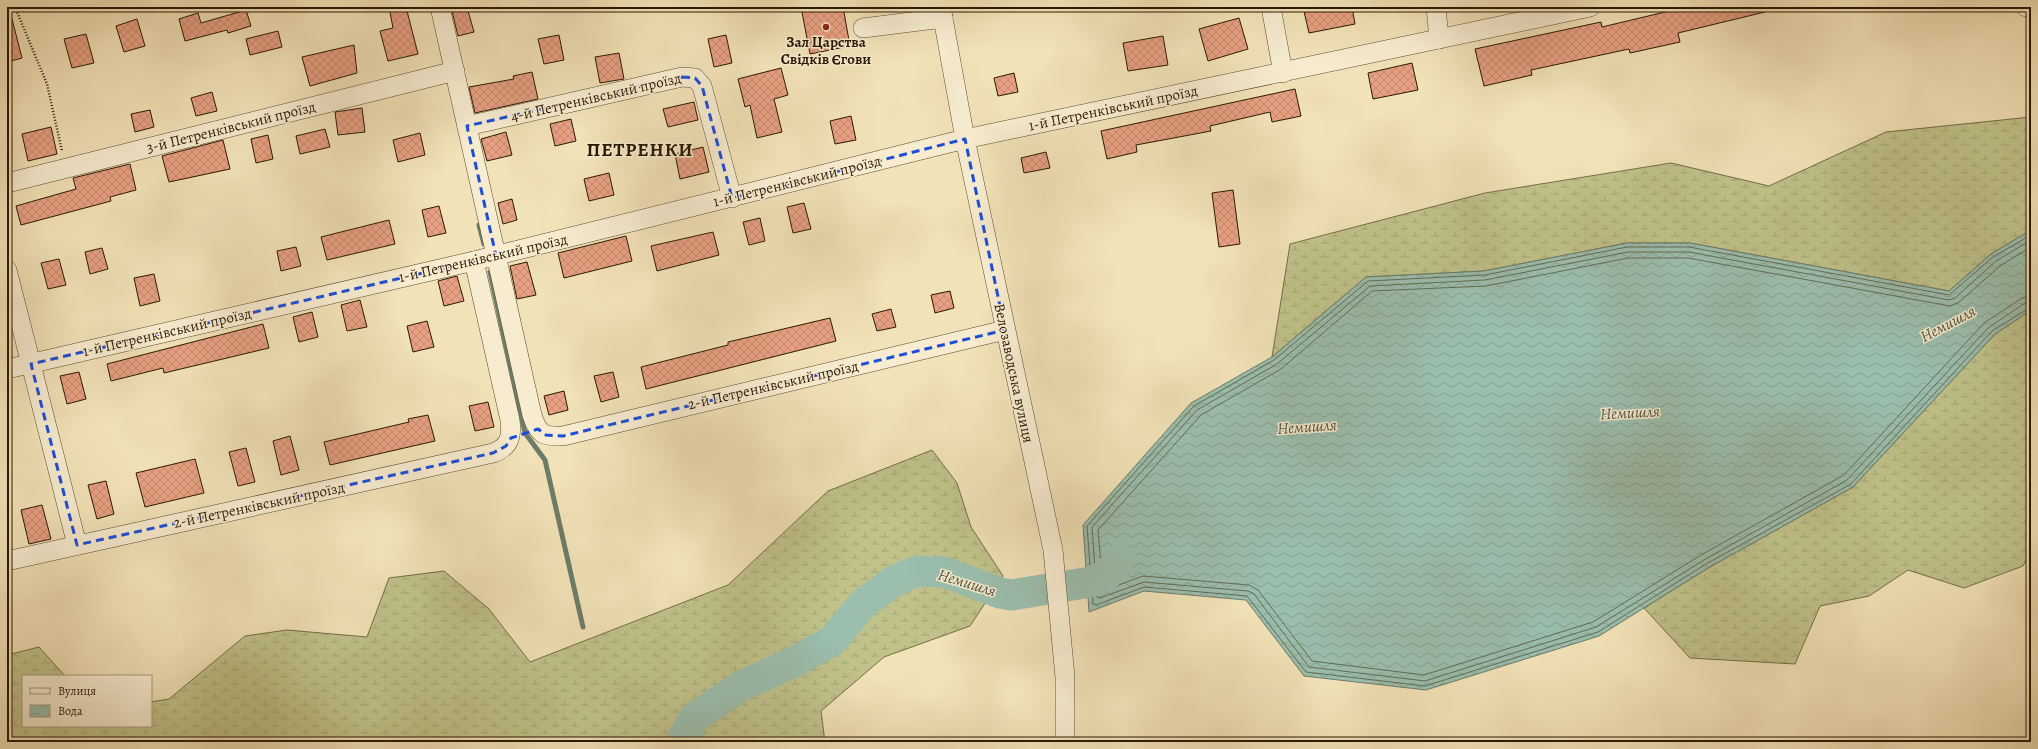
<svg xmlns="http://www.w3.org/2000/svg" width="2038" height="749" viewBox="0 0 2038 749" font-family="Alegreya,serif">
  <defs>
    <pattern id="wetland-marsh" width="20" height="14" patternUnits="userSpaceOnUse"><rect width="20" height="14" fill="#c0c28a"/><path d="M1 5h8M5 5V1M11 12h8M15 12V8" fill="none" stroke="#a5a675"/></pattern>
    <pattern id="water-waves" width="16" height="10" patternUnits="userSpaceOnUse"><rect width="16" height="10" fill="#9bbead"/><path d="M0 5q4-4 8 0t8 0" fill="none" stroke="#86a393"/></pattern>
    <pattern id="building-cross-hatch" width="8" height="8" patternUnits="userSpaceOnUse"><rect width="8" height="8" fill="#e7a081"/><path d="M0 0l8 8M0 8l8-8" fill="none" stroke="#c6896e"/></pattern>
  </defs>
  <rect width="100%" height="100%" fill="#f2e2b7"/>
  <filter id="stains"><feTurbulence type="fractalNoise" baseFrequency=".005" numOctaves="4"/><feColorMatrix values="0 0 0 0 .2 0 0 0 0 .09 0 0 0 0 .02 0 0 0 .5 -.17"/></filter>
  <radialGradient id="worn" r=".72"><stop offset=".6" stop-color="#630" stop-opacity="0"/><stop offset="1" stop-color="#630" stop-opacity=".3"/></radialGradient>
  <!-- wetland -->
  <g fill="url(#wetland-marsh)" stroke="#746d46">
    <path d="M 2031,117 L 2031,230 L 1991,254 L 1949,291 L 1690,243 L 1627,243 L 1484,271 L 1366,277 L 1272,357 L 1290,244 L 1485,193 L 1671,163 L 1769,186 L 1886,132 Z"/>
    <path d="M 2031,310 L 2031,551 L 2023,566 L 1964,588 L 1908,570 L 1869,596 L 1820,606 L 1795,664 L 1690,658 L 1644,608 L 1708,568 L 1853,487 L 1995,334 Z"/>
    <path d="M 932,450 L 957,483 L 971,527 L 1003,576 L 970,626 L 884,657 L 821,711 L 825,742 L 7,742 L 7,655 L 39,647 L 65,676 L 23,676 L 23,726 L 151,726 L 151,702 L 169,699 L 245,636 L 287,630 L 367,637 L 389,578 L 444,571 L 489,609 L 530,662 L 728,585 L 828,491 Z"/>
  </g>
  <!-- water -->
  <path fill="url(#water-waves)" stroke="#6d7c69" d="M 2031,230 L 2031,310 L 1995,334 L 1853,487 L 1708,568 L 1599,636 L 1426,690 L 1304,676 L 1246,600 L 1144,591 L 1089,612 L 1083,525 L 1191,403 L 1272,357 L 1366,277 L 1484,271 L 1627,243 L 1690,243 L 1949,291 L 1991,254 Z"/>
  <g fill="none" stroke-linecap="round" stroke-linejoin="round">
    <!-- shore -->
    <g stroke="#626b58" stroke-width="1">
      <path d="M 2031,235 L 1993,257 L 1949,295 L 1689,247 L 1627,247 L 1485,275 L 1368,281 L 1274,360 L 1194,406 L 1087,526 L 1093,604 L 1096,605 L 1144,587 L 1247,596 L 1306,672 L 1425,686 L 1598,632 L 1706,564 L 1851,484 L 1992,331 L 2031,307"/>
      <path d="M 2031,240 L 1996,261 L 1955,298 L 1949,300 L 1689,252 L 1628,252 L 1485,280 L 1370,286 L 1277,364 L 1197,410 L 1092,527 L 1097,597 L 1100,598 L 1144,582 L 1248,591 L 1254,594 L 1309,667 L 1425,681 L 1596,627 L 1704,560 L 1847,480 L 1988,328 L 2025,303 L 2031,302"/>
      <path d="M 2031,247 L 2000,266 L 1958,303 L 1950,306 L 1688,258 L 1628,258 L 1486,286 L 1372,291 L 1281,369 L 1201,415 L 1098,530 L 1103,588 L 1105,590 L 1143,576 L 1249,585 L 1258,590 L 1312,661 L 1424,675 L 1593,622 L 1701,555 L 1844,475 L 1984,323 L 2022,298 L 2031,296"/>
    </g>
    <!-- stream -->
    <g stroke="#6d7c69" stroke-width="5">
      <path d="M 479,225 L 484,244"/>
      <path d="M 490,272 L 525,433 L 545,460 L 583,627"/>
    </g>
    <!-- river -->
    <path stroke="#9bbead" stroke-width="31" d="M 681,742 L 694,718 L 741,686 L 792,663 L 832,641 L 863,604 L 894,581 L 917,571 L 944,572 L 1000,593 L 1011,595 L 1091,582 L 1108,574 L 1120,558"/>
  </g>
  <!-- building -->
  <g fill="url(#building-cross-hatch)" stroke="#291803">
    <path d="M 389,7 L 406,7 L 418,54 L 388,61 L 380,31 L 393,28 Z"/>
    <path d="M 451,7 L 467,7 L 474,32 L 458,36 Z"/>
    <path d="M 801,7 L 843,7 L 850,46 L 810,54 Z"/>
    <path d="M 1303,7 L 1352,7 L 1355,24 L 1309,33 Z"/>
    <path d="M 1686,7 L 1764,7 L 1765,12 L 1678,33 L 1680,42 L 1630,53 L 1629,49 L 1531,70 L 1532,75 L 1484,86 L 1475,49 L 1601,22 L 1602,27 Z"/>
    <path d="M 246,10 L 251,26 L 228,33 L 227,30 L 185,41 L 179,19 L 198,13 L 201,23 Z"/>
    <path d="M 1239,18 L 1248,49 L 1208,61 L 1199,29 Z"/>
    <path d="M 7,19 L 12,19 L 22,58 L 7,62 Z"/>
    <path d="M 137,19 L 145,46 L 124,52 L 116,26 Z"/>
    <path d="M 278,31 L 282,47 L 250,55 L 246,39 Z"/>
    <path d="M 86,34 L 94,63 L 72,68 L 64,39 Z"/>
    <path d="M 559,35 L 564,60 L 544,64 L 538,39 Z"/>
    <path d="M 726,35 L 732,63 L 714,67 L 708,39 Z"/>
    <path d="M 1163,36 L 1168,65 L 1128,71 L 1123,43 Z"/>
    <path d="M 354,45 L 357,73 L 310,86 L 302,57 Z"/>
    <path d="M 619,53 L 624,79 L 600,83 L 595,57 Z"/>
    <path d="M 1412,63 L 1418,90 L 1373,99 L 1368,73 Z"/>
    <path d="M 781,68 L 788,95 L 774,99 L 782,132 L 757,138 L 750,105 L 745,107 L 738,79 Z"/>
    <path d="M 532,72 L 538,99 L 475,113 L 469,87 L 514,79 L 513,76 Z"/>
    <path d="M 1014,73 L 1018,92 L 998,96 L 994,78 Z"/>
    <path d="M 1295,89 L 1301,116 L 1272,122 L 1270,112 L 1210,126 L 1211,131 L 1136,145 L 1137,152 L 1107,159 L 1101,131 Z"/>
    <path d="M 212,92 L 217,111 L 196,116 L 191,98 Z"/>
    <path d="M 694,102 L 698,120 L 668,127 L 663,109 Z"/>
    <path d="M 362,108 L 365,132 L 338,135 L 335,112 Z"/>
    <path d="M 150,110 L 154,127 L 135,132 L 131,114 Z"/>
    <path d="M 851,116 L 856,140 L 835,144 L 830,121 Z"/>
    <path d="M 571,119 L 576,141 L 555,146 L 550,124 Z"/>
    <path d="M 51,127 L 57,154 L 28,161 L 22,134 Z"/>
    <path d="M 325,129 L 330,147 L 300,154 L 296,136 Z"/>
    <path d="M 506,132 L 512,155 L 487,161 L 481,139 Z"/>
    <path d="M 420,133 L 425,155 L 398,162 L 393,140 Z"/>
    <path d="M 268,135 L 273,159 L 256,163 L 251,139 Z"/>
    <path d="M 223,140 L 230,169 L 169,182 L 162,156 Z"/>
    <path d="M 703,147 L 709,172 L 680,179 L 675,154 Z"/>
    <path d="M 1046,152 L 1050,168 L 1024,173 L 1021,158 Z"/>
    <path d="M 130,164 L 136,190 L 110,197 L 111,201 L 21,225 L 16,206 L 76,189 L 73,178 Z"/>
    <path d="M 609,173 L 614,195 L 589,201 L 584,179 Z"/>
    <path d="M 1233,190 L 1240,244 L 1219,247 L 1212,193 Z"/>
    <path d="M 512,199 L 517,220 L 503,224 L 498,203 Z"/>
    <path d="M 804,203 L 811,229 L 793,233 L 787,207 Z"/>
    <path d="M 439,206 L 446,233 L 428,237 L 422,210 Z"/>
    <path d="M 760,218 L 765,241 L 749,245 L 743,222 Z"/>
    <path d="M 389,220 L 395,244 L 327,260 L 321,237 Z"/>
    <path d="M 713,232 L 719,255 L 657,271 L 651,246 Z"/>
    <path d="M 626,236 L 632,261 L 564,278 L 558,253 Z"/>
    <path d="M 296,247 L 301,266 L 281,271 L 277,251 Z"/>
    <path d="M 102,248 L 108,269 L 90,274 L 85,252 Z"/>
    <path d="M 59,259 L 66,285 L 48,289 L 41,263 Z"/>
    <path d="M 527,262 L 536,295 L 517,299 L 510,266 Z"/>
    <path d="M 154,274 L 160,301 L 140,306 L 134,278 Z"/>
    <path d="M 457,276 L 464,301 L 444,306 L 438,281 Z"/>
    <path d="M 950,291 L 954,308 L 935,313 L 931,295 Z"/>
    <path d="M 360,300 L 367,327 L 347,331 L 341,305 Z"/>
    <path d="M 891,309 L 896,327 L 877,331 L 872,314 Z"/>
    <path d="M 312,312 L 318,337 L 299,342 L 293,317 Z"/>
    <path d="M 830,318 L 836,341 L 646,389 L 641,367 L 728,345 L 728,342 Z"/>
    <path d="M 427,321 L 434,347 L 413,352 L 407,326 Z"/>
    <path d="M 263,324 L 269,348 L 164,373 L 163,368 L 111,381 L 107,364 Z"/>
    <path d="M 79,372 L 86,399 L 67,404 L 60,376 Z"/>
    <path d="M 613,372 L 619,397 L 601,402 L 594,376 Z"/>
    <path d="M 564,391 L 568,410 L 549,415 L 544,396 Z"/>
    <path d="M 488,402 L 494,427 L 475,431 L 469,406 Z"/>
    <path d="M 428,415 L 435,441 L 330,465 L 324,442 L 409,422 L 408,419 Z"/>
    <path d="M 290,436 L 299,470 L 281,475 L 273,441 Z"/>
    <path d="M 246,448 L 255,482 L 238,486 L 229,452 Z"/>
    <path d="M 195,459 L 204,493 L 145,507 L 136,473 Z"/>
    <path d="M 106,481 L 114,514 L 97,519 L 88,485 Z"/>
    <path d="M 42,505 L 51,539 L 29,544 L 21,510 Z"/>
  </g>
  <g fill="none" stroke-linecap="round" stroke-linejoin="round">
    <defs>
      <g id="minor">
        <path d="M 440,7 L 532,415 C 538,434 543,437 563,436 L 1005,330"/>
        <path d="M 941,7 L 965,139 L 1053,550 L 1065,677 L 1065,742"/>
        <path d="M 1271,7 L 1283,73"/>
        <path d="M 1436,7 L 1439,39"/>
        <path d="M 2026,7 L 2031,8"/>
        <path d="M 863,28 L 943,18"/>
        <path d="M 467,126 L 682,77 L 695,78 L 702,86 L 732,198"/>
        <path d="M 7,183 L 455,71"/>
        <path d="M 7,270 L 77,545"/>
        <path d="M 7,369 L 474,261 L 965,139 L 1590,7"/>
        <path d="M 7,561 L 493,453 C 510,447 512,436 510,420 L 474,261"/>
      </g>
    </defs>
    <!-- minor casing -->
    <use href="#minor" stroke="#5b4a30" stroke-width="20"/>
    <!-- path -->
    <path stroke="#291803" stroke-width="2.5" stroke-dasharray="1 2" stroke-linecap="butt" d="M 15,7 L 47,84 L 62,151"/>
    <!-- minor -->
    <use href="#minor" stroke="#f7ecd0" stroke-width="19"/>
  </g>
  <!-- marked area -->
  <path fill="none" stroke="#1d4ed8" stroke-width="3" stroke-dasharray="8 5" stroke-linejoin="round" d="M 682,77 L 695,78 L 702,86 L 732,198 L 965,139 L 1005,330 L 563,436 L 546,435 L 538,429 L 511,438 L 506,446 L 493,453 L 77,545 L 31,364 L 496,256 L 467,126 Z"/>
  <!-- markers -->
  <circle fill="#8f2418" stroke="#f7ecd0" stroke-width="1.5" cx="826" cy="27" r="4"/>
  <g text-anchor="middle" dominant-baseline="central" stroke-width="3" stroke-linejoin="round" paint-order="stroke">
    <!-- poi labels -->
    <g font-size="15" font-weight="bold" fill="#291803" stroke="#f7ecd0">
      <text x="826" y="42">Зал Царства<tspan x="826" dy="17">Свідків Єгови</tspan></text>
    </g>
    <!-- street labels -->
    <g font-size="15" fill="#291803" stroke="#f7ecd0">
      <text transform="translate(596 97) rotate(-13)">4-й Петренківський проїзд</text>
      <text transform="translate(1113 108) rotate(-12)">1-й Петренківський проїзд</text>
      <text transform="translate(231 127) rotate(-14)">3-й Петренківський проїзд</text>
      <text transform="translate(797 181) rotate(-14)">1-й Петренківський проїзд</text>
      <text transform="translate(483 258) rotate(-13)">1-й Петренківський проїзд</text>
      <text transform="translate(167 332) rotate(-13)">1-й Петренківський проїзд</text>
      <text transform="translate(1014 373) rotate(78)">Велозаводська вулиця</text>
      <text transform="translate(773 385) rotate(-13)">2-й Петренківський проїзд</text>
      <text transform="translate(259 505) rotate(-12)">2-й Петренківський проїзд</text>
    </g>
    <!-- water labels -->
    <g font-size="16" font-style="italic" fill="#51523e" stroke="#f7ecd0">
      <text transform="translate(1948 324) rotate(-28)">Немишля</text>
      <text transform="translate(1630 413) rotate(-3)">Немишля</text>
      <text transform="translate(1307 427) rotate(-4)">Немишля</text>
      <text transform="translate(967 583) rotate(17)">Немишля</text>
    </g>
    <!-- district labels -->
    <g font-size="19" font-weight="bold" letter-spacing="1" fill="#291803" stroke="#f7ecd0">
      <text x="640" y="150">ПЕТРЕНКИ</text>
    </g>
  </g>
  <!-- margin -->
  <rect width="2038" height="749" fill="none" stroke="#f2e2b7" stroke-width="24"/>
  <rect x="8" y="8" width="2022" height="733" fill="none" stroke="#291803" stroke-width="2"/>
  <rect x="12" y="12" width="2014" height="725" fill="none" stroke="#291803"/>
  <!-- legend -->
  <rect x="22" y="675" width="130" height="52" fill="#f7ecd0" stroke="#a5977e"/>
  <rect x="30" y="688" width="20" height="6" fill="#f7ecd0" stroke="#a5977e"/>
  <text x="58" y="695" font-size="12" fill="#291803">Вулиця</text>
  <rect x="30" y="705" width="20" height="12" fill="url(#water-waves)" stroke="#a5977e"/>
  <text x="58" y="715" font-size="12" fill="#291803">Вода</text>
  <rect width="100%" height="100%" filter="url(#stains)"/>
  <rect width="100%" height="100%" fill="url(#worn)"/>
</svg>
